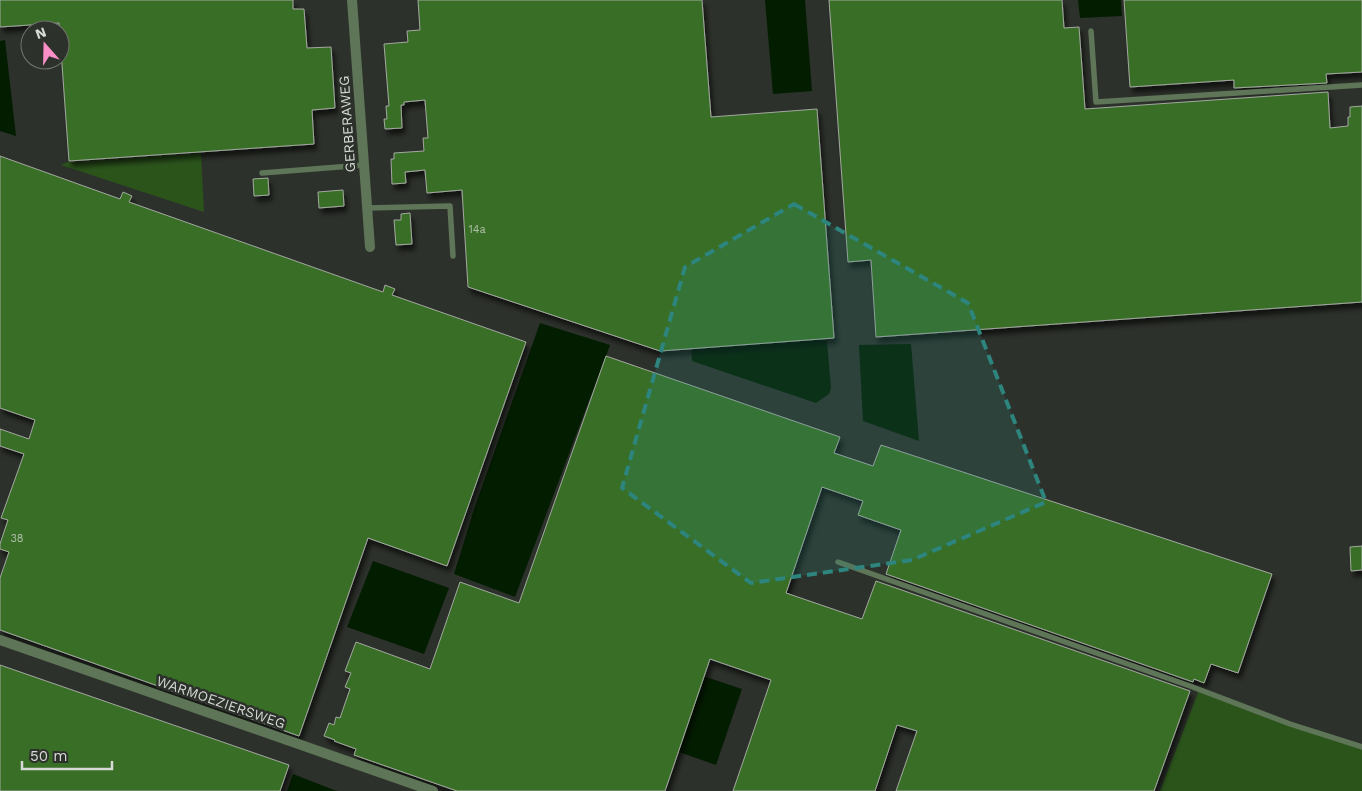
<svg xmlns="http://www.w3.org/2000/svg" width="1362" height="791" viewBox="0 0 1362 791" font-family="'Work Sans',sans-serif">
  <defs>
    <filter id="shadow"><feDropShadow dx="3" dy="5.5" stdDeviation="2.5" flood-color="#0009"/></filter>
  </defs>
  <rect width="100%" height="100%" fill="#2d312b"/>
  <!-- green -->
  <g fill="#2b541b">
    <path d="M 201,153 L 204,212 L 61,165 L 68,162 Z"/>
    <path d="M 1199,690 L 1362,746 L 1362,791 L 1160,791 Z"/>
  </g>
  <!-- water -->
  <g fill="#031d00">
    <path d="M 765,0 L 805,0 L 812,91 L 773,94 Z"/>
    <path d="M 1078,0 L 1121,0 L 1122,16 L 1080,18 Z"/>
    <path d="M 5,40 L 16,136 L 0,131 L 0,41 Z"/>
    <path d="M 823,295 L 831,388 L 829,394 L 816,403 L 692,361 L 688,304 Z"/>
    <path d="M 540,323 L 610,345 L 515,597 L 454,574 L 474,509 Z"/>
    <path d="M 911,344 L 919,441 L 863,421 L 859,345 Z"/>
    <path d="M 373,561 L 449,588 L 424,654 L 347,627 Z"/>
    <path d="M 703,676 L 742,689 L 716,765 L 679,752 Z"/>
    <path d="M 293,774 L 334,790 L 338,791 L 287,791 Z"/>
  </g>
  <!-- building -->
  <g fill="#396e25" stroke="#a3a9a1" filter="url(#shadow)">
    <path d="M 0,0 L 293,0 L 293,9 L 304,9 L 307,48 L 331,47 L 335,108 L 312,110 L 314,144 L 69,161 L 59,23 L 0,27 Z"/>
    <path d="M 418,0 L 702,0 L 711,117 L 817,109 L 834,338 L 660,351 L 468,287 L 462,190 L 427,193 L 425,170 L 405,172 L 406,183 L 392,184 L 391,159 L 394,159 L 394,153 L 424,151 L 423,138 L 428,138 L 425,100 L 404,102 L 404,105 L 401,105 L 402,128 L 385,129 L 384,119 L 387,119 L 386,106 L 389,106 L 384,44 L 408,42 L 407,31 L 420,30 Z"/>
    <path d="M 829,0 L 1062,0 L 1064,28 L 1079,27 L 1085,109 L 1328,92 L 1330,128 L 1348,126 L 1348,117 L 1350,117 L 1350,107 L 1362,106 L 1362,302 L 876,337 L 871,260 L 848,262 Z"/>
    <path d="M 1124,0 L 1362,0 L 1362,72 L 1326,74 L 1327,83 L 1234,88 L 1234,80 L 1130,87 Z"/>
    <path d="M 0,156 L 120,199 L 123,192 L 132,196 L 129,202 L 383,292 L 385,285 L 395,289 L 392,295 L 526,342 L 447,566 L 368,538 L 299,736 L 0,630 L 0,578 L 9,552 L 0,549 L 0,544 L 8,520 L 1,518 L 24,454 L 0,446 L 0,429 L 29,439 L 35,420 L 0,408 Z"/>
    <path d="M 268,178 L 269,195 L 254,196 L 253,179 Z"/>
    <path d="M 343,190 L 344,206 L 319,208 L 318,192 Z"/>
    <path d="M 410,213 L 412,244 L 396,245 L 394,220 L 401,220 L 401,214 Z"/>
    <path d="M 606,356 L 840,437 L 834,453 L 873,466 L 881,445 L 1272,574 L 1238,673 L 1211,664 L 1204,683 L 1194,679 L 1193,682 L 886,574 L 901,530 L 858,515 L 863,501 L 822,487 L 786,593 L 862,619 L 876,581 L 1190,691 L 1154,791 L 896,791 L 917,731 L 897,725 L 875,791 L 733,791 L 771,680 L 710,659 L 665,791 L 457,791 L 354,755 L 356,749 L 334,741 L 335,740 L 324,736 L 329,723 L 334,725 L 336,717 L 340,718 L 350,689 L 345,687 L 351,673 L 345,671 L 356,642 L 430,669 L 460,582 L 519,603 Z"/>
    <path d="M 1362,546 L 1362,570 L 1351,571 L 1350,547 Z"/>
    <path d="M 0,665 L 289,765 L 280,791 L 0,791 Z"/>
  </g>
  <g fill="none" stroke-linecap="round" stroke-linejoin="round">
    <!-- lane -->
    <g stroke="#5e7557" stroke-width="5.5">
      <path d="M 1091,31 L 1096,102 L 1362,85"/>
      <path d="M 262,173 L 364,165"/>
      <path d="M 367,208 L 450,206 L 453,256"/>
      <path d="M 838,562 L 1190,686 L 1290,724 L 1362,747"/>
    </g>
    <!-- street -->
    <g stroke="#5e7557" stroke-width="10">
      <path d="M 352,0 L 370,247"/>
      <path d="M 0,640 L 433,791"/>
    </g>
  </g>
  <!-- marked area -->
  <path fill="#2d857e" fill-opacity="0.2" stroke="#2d857e" stroke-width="4" stroke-dasharray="10 6" stroke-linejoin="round" d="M 794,204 L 968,303 L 1046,502 L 912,560 L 751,583 L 622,488 L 685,267 Z"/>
  <g text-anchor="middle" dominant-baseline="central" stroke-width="5" stroke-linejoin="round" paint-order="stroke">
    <!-- number labels -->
    <g font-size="11" fill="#b0bfaa">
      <text x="477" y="229">14a</text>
      <text x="17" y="538">38</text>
    </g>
    <!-- street labels -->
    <g font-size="14" fill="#d7dad6" stroke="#2d312b">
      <text transform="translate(347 124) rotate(-94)">GERBERAWEG</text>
      <text transform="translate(221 702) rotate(19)">WARMOEZIERSWEG</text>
    </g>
  </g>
  <!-- north arrow -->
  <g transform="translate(45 45) rotate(340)"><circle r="24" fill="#2d312b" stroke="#71756f"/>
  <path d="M0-4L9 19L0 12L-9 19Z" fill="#fa8fc7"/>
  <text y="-8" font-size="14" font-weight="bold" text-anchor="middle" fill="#d7dad6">N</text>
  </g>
  <!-- scale -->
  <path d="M22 761v8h90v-8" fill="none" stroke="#d7dad6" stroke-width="2.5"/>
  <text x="30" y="761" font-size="15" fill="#d7dad6" stroke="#2d312b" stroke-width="4" paint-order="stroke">50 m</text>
</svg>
